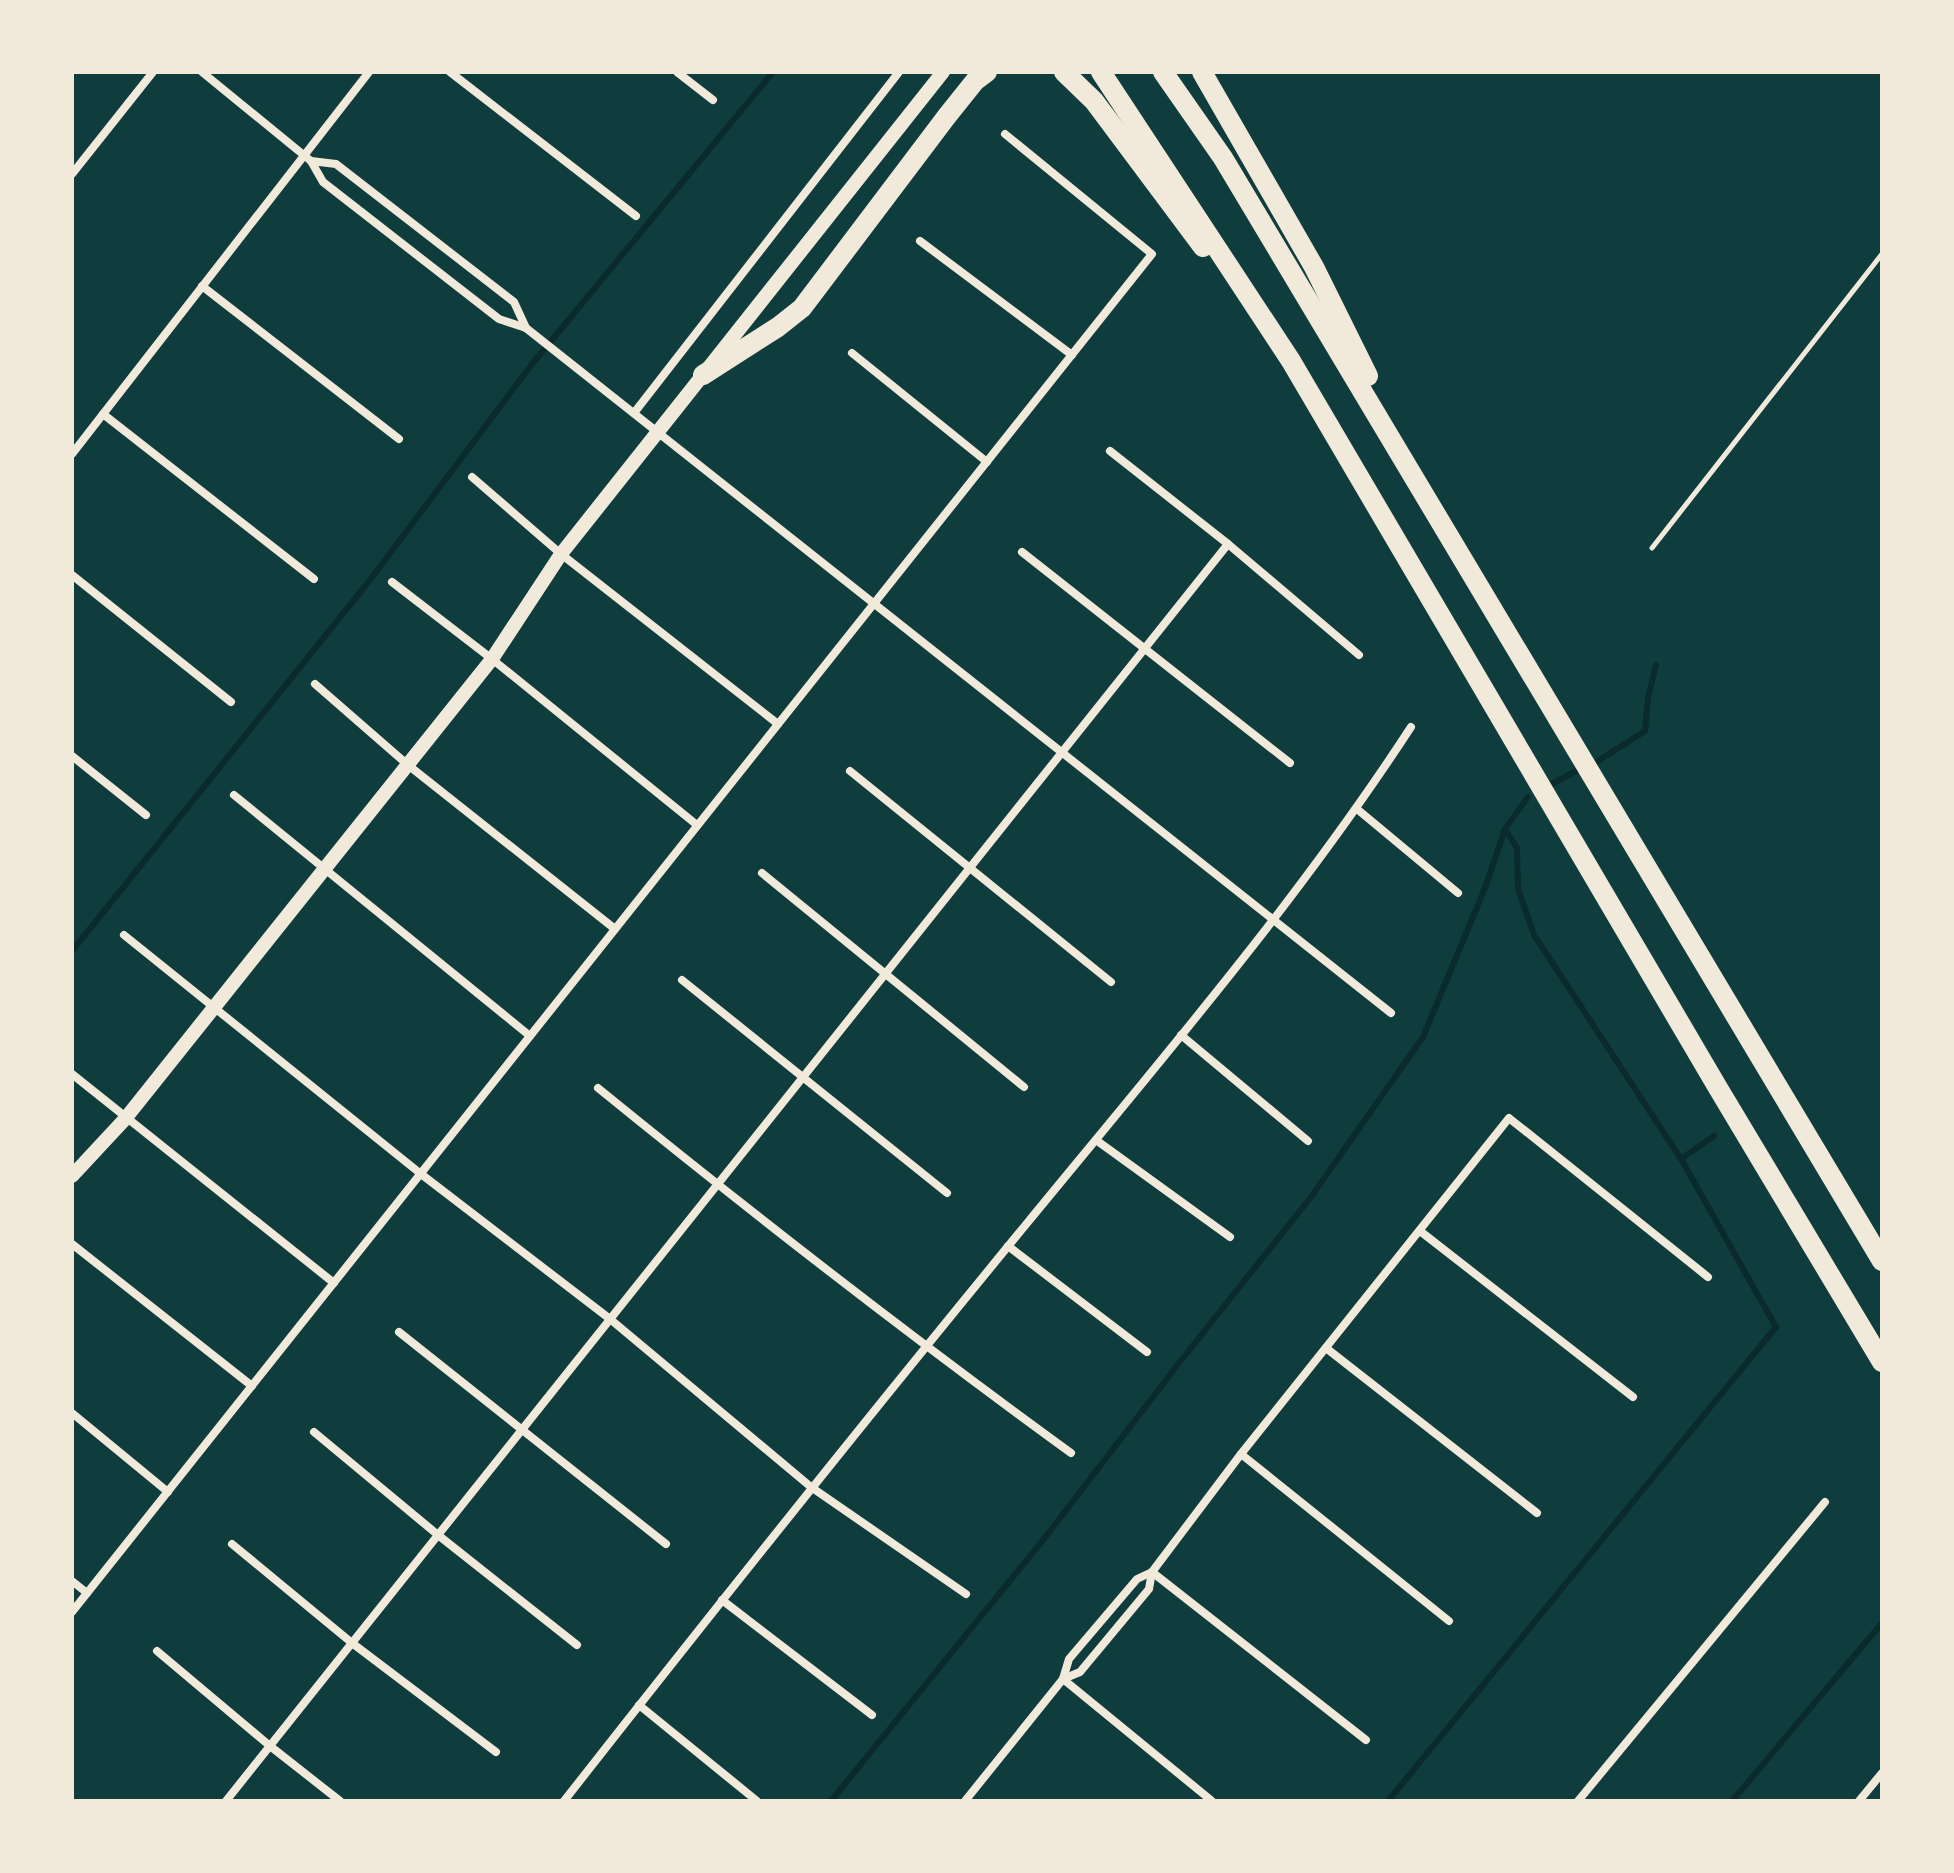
<svg xmlns="http://www.w3.org/2000/svg" width="1954" height="1873" viewBox="0 0 1954 1873" font-family="'Titillium Web',sans-serif">
  <rect width="100%" height="100%" fill="#0f3d3e"/>
  <g fill="none" stroke-linecap="round" stroke-linejoin="round">
    <!-- stream -->
    <g stroke="#0a2a2b" stroke-width="6">
      <path d="M 1598,761 L 1645,731 L 1648,698 L 1656,665"/>
      <path d="M 1550,785 L 1576,771"/>
      <path d="M 1505,829 L 1517,848 L 1518,889 L 1534,935 L 1681,1159"/>
      <path d="M 72,951 L 370,580 L 533,363 L 773,72"/>
      <path d="M 831,1801 L 1047,1535 L 1179,1363 L 1311,1197 L 1423,1037 L 1485,888 L 1505,829 L 1528,797"/>
      <path d="M 1388,1801 L 1776,1327 L 1681,1159 L 1714,1136"/>
      <path d="M 1732,1801 L 1882,1623"/>
    </g>
    <!-- service -->
    <path stroke="#f1e9da" stroke-width="5" d="M 1652,548 L 1882,254"/>
    <!-- minor -->
    <g stroke="#f1e9da" stroke-width="8">
      <path d="M 202,72 L 311,161 L 323,182 L 499,319 L 526,328 L 1391,1013"/>
      <path d="M 450,72 L 636,216"/>
      <path d="M 677,72 L 713,100"/>
      <path d="M 311,161 L 336,164 L 514,302 L 526,328"/>
      <path d="M 72,174 L 153,72"/>
      <path d="M 920,241 L 1072,355"/>
      <path d="M 202,286 L 399,439"/>
      <path d="M 852,353 L 987,462"/>
      <path d="M 634,413 L 899,72"/>
      <path d="M 103,414 L 314,579"/>
      <path d="M 1110,451 L 1228,544 L 1359,655"/>
      <path d="M 72,454 L 369,72"/>
      <path d="M 472,477 L 561,554 L 778,724"/>
      <path d="M 1022,552 L 1290,763"/>
      <path d="M 72,575 L 231,702"/>
      <path d="M 392,582 L 492,659 L 697,825"/>
      <path d="M 315,684 L 408,765 L 615,929"/>
      <path d="M 72,756 L 146,815"/>
      <path d="M 850,771 L 1111,982"/>
      <path d="M 234,795 L 530,1036"/>
      <path d="M 1357,809 L 1458,893"/>
      <path d="M 762,873 L 1024,1087"/>
      <path d="M 124,935 L 421,1174 L 610,1319 L 811,1487 L 966,1594"/>
      <path d="M 682,980 L 947,1193"/>
      <path d="M 1181,1035 L 1308,1141"/>
      <path d="M 72,1074 L 334,1283"/>
      <path d="M 598,1088 C 753,1214 910,1336 1071,1453"/>
      <path d="M 1096,1140 L 1230,1237"/>
      <path d="M 1420,1231 L 1633,1397"/>
      <path d="M 72,1244 L 252,1386"/>
      <path d="M 1008,1246 L 1147,1352"/>
      <path d="M 399,1332 L 666,1544"/>
      <path d="M 1326,1348 L 1537,1513"/>
      <path d="M 72,1413 L 168,1492"/>
      <path d="M 314,1432 L 438,1535 L 577,1645"/>
      <path d="M 1241,1454 L 1449,1621"/>
      <path d="M 232,1544 L 352,1643 L 496,1752"/>
      <path d="M 1152,1572 L 1366,1740"/>
      <path d="M 72,1581 L 87,1593"/>
      <path d="M 722,1600 L 872,1715"/>
      <path d="M 72,1612 L 1152,254 L 1005,134"/>
      <path d="M 157,1651 L 270,1746 L 340,1801"/>
      <path d="M 1063,1679 L 1080,1672 L 1149,1589 L 1152,1572 L 1241,1454 L 1509,1118 L 1708,1277"/>
      <path d="M 1063,1679 L 1212,1801"/>
      <path d="M 639,1705 L 757,1801"/>
      <path d="M 226,1801 L 1228,544"/>
      <path d="M 564,1801 C 717,1606 871,1413 1028,1222 C 1160,1061 1297,902 1411,727"/>
      <path d="M 965,1801 L 1063,1679 L 1069,1659 L 1137,1579 L 1152,1572"/>
      <path d="M 1578,1801 L 1825,1502"/>
      <path d="M 1859,1801 L 1882,1773"/>
    </g>
    <!-- tertiary -->
    <path stroke="#f1e9da" stroke-width="14" d="M 72,1176 L 125,1119 L 492,659 L 561,554 L 943,72"/>
    <!-- motorway -->
    <g stroke="#f1e9da" stroke-width="20">
      <path d="M 1064,72 L 1094,101 L 1203,247"/>
      <path d="M 1101,72 L 1291,361 L 1718,1088 L 1882,1362"/>
      <path d="M 1163,72 L 1223,158 L 1882,1261"/>
      <path d="M 1202,72 L 1314,267 L 1368,376"/>
      <path d="M 703,375 L 778,327 L 802,308 L 947,116 L 975,81 L 987,72"/>
    </g>
  </g>
  <!-- border -->
  <rect width="1954" height="1873" fill="none" stroke="#f1e9da" stroke-width="148"/>
</svg>
